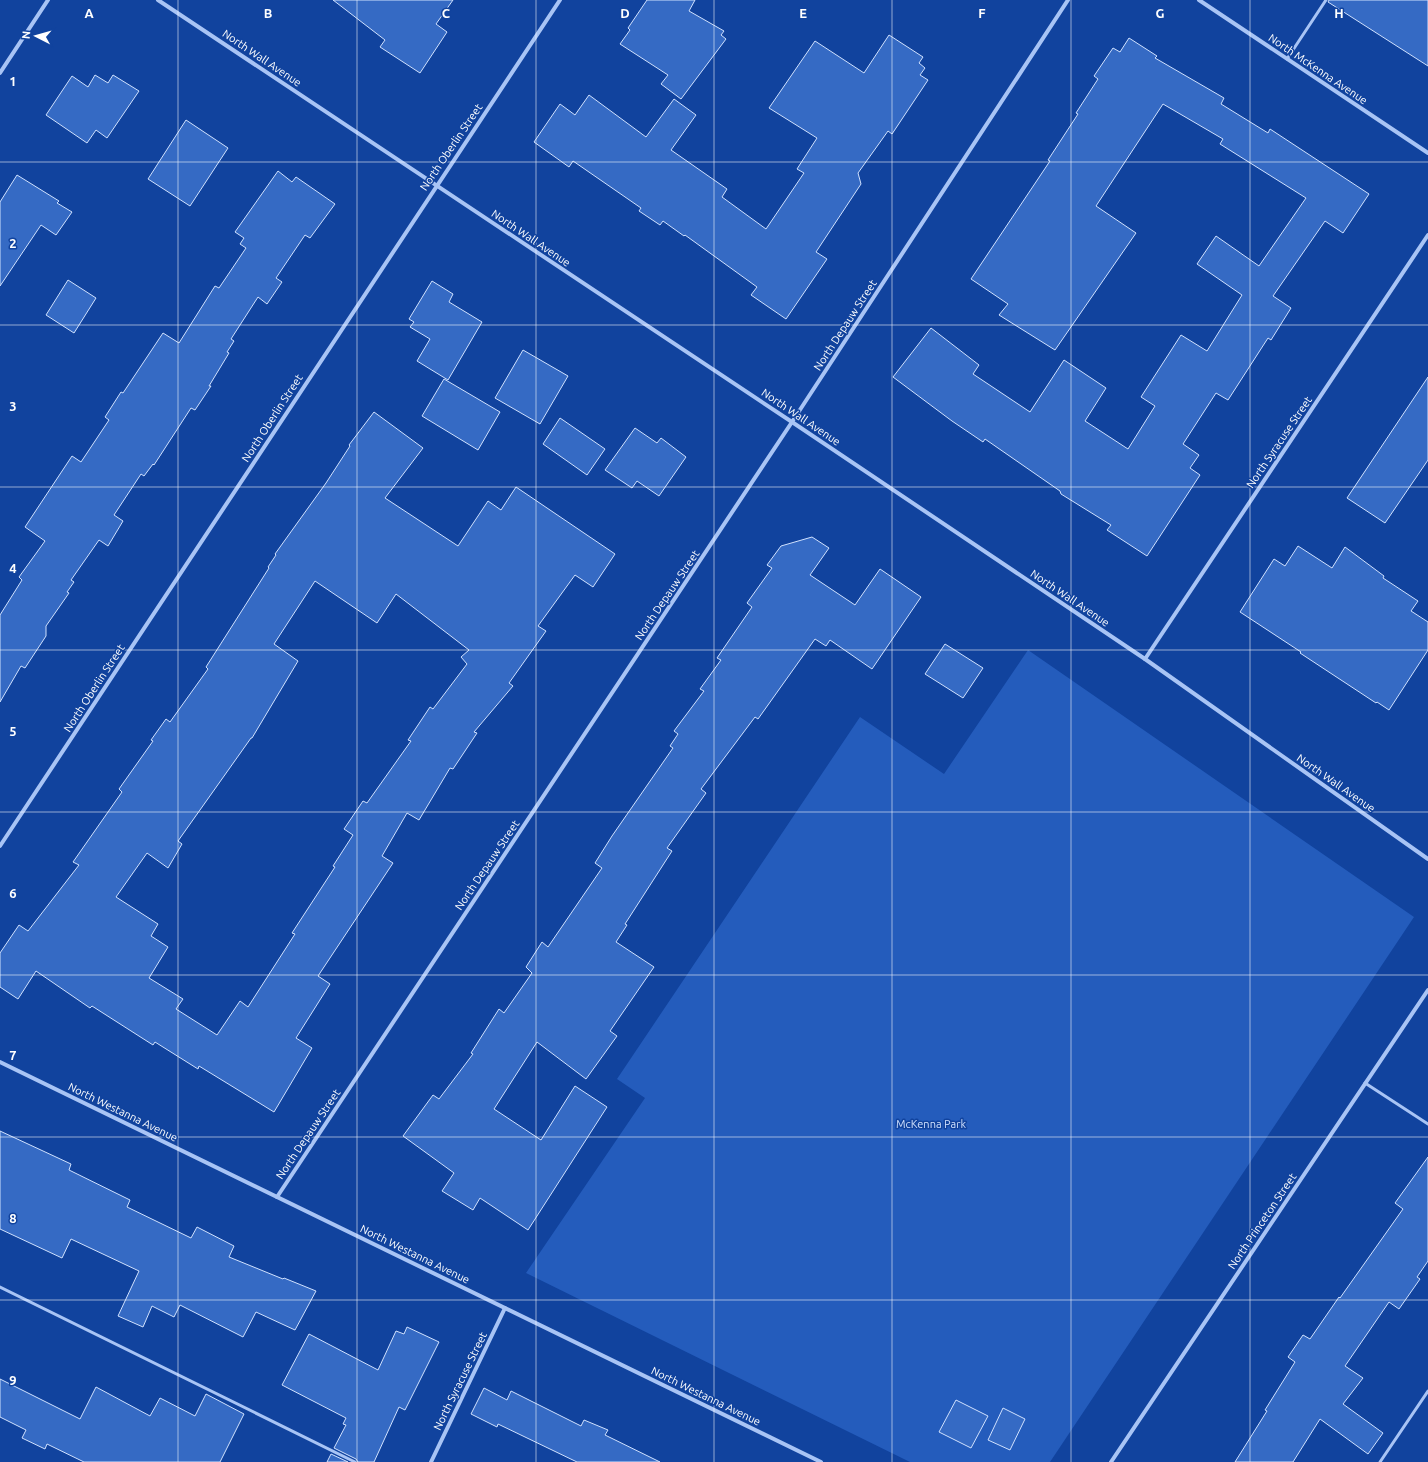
<svg xmlns="http://www.w3.org/2000/svg" width="1428" height="1462" viewBox="0 0 1428 1462" font-family="Ubuntu,sans-serif">
  <rect width="100%" height="100%" fill="#11439e"/>
  <!-- green -->
  <path fill="#245cbc" d="M 1028,650 L 1414,917 L 1050,1462 L 910,1462 L 526,1273 L 645,1098 L 617,1079 L 860,717 L 944,774 Z"/>
  <!-- building -->
  <g fill="#356ac4" stroke="#d0e1fe" fill-rule="evenodd">
    <path d="M 333,0 L 453,0 L 436,24 L 447,32 L 420,73 L 380,47 L 385,40 Z"/>
    <path d="M 647,0 L 695,0 L 689,11 L 724,31 L 721,35 L 726,39 L 681,99 L 661,84 L 668,75 L 620,44 L 630,30 L 628,28 Z"/>
    <path d="M 1329,0 L 1428,0 L 1428,66 L 1328,2 Z"/>
    <path d="M 889,35 L 923,57 L 919,63 L 925,68 L 920,75 L 928,80 L 892,134 L 888,131 L 858,173 L 861,184 L 816,252 L 827,259 L 786,319 L 751,295 L 757,287 L 685,235 L 684,236 L 663,221 L 660,225 L 639,211 L 641,208 L 573,161 L 569,167 L 534,142 L 560,104 L 575,115 L 589,95 L 646,137 L 674,99 L 696,115 L 671,150 L 727,189 L 722,197 L 766,229 L 804,173 L 797,169 L 817,138 L 769,108 L 815,41 L 864,73 Z"/>
    <path d="M 1129,38 L 1157,56 L 1155,58 L 1224,98 L 1221,104 L 1268,133 L 1270,129 L 1369,194 L 1343,233 L 1325,221 L 1273,296 L 1291,308 L 1271,340 L 1268,338 L 1228,400 L 1216,393 L 1183,444 L 1199,455 L 1190,468 L 1200,475 L 1147,556 L 1107,530 L 1111,525 L 1061,494 L 1060,491 L 985,439 L 983,442 L 952,421 L 893,377 L 931,328 L 979,365 L 973,374 L 1030,412 L 1064,360 L 1106,388 L 1085,421 L 1128,449 L 1155,406 L 1141,397 L 1181,335 L 1207,351 L 1242,295 L 1197,264 L 1216,236 L 1259,266 L 1306,198 L 1220,144 L 1223,139 L 1163,104 L 1096,206 L 1136,233 L 1055,350 L 999,315 L 1008,304 L 971,279 L 1050,161 L 1048,160 L 1078,114 L 1076,113 L 1098,79 L 1094,76 L 1113,48 L 1120,52 Z"/>
    <path d="M 95,75 L 108,83 L 113,75 L 139,91 L 107,138 L 96,130 L 87,143 L 46,115 L 72,76 L 88,87 Z"/>
    <path d="M 186,120 L 228,148 L 190,206 L 148,179 Z"/>
    <path d="M 278,171 L 292,182 L 296,177 L 335,204 L 310,238 L 305,235 L 276,278 L 282,282 L 267,304 L 258,297 L 231,339 L 234,341 L 227,352 L 229,353 L 209,386 L 211,386 L 195,410 L 191,408 L 154,465 L 153,464 L 144,476 L 141,474 L 114,515 L 123,521 L 108,546 L 99,540 L 71,580 L 74,582 L 67,592 L 69,593 L 46,626 L 46,636 L 25,668 L 21,666 L 0,702 L 0,615 L 22,580 L 19,577 L 45,541 L 25,527 L 72,456 L 81,462 L 109,420 L 105,417 L 121,392 L 123,393 L 163,333 L 179,343 L 215,286 L 219,288 L 246,248 L 240,244 L 244,238 L 235,232 Z"/>
    <path d="M 17,175 L 59,201 L 57,203 L 72,212 L 56,235 L 41,225 L 0,286 L 0,202 Z"/>
    <path d="M 68,280 L 96,298 L 74,333 L 46,315 Z"/>
    <path d="M 432,281 L 453,294 L 449,302 L 482,322 L 448,380 L 417,361 L 430,339 L 410,327 L 414,322 L 409,319 Z"/>
    <path d="M 523,350 L 568,376 L 540,424 L 495,398 Z"/>
    <path d="M 1428,377 L 1428,460 L 1385,523 L 1347,498 Z"/>
    <path d="M 444,379 L 500,412 L 478,450 L 422,416 Z"/>
    <path d="M 374,412 L 423,448 L 385,498 L 458,546 L 488,501 L 501,510 L 516,487 L 615,554 L 593,587 L 575,575 L 538,626 L 546,631 L 509,683 L 513,686 L 474,732 L 477,733 L 453,769 L 450,768 L 419,820 L 407,813 L 382,856 L 393,863 L 318,976 L 330,984 L 296,1038 L 312,1048 L 274,1112 L 199,1066 L 198,1069 L 155,1042 L 153,1045 L 92,1006 L 90,1008 L 36,971 L 18,999 L 0,987 L 0,953 L 19,925 L 28,931 L 79,865 L 73,862 L 122,792 L 119,789 L 153,741 L 151,740 L 166,719 L 170,722 L 208,669 L 206,667 L 269,568 L 268,567 L 276,555 L 275,554 L 326,483 L 350,446 L 349,445 ZM 315,581 L 377,623 L 396,594 L 469,650 L 461,657 L 467,664 L 433,709 L 430,707 L 408,740 L 411,741 L 367,803 L 363,801 L 344,829 L 353,835 L 333,866 L 335,867 L 292,933 L 295,934 L 248,1007 L 240,1001 L 217,1035 L 176,1009 L 183,999 L 149,978 L 168,947 L 151,936 L 158,924 L 116,897 L 147,853 L 168,868 L 182,844 L 178,841 L 251,738 L 252,738 L 298,661 L 274,644 Z"/>
    <path d="M 560,418 L 605,449 L 587,475 L 543,444 Z"/>
    <path d="M 635,428 L 657,443 L 661,438 L 686,457 L 659,496 L 637,481 L 632,488 L 605,470 Z"/>
    <path d="M 812,537 L 829,548 L 810,575 L 855,605 L 880,569 L 921,597 L 872,669 L 830,640 L 826,646 L 815,639 L 758,719 L 755,717 L 701,789 L 706,793 L 667,848 L 672,851 L 625,924 L 627,925 L 616,942 L 654,967 L 610,1031 L 617,1036 L 586,1079 L 537,1042 L 494,1109 L 541,1140 L 575,1086 L 607,1107 L 528,1230 L 480,1198 L 473,1210 L 442,1191 L 454,1173 L 403,1136 L 433,1095 L 439,1099 L 473,1054 L 471,1053 L 499,1009 L 504,1013 L 532,973 L 526,967 L 542,942 L 548,947 L 602,868 L 595,863 L 612,836 L 673,748 L 670,746 L 678,734 L 674,731 L 704,691 L 700,689 L 721,660 L 717,658 L 752,607 L 747,603 L 772,568 L 767,565 L 781,546 Z"/>
    <path d="M 1298,546 L 1332,568 L 1345,547 L 1384,576 L 1383,578 L 1418,601 L 1411,611 L 1428,622 L 1428,650 L 1389,710 L 1377,702 L 1376,703 L 1300,653 L 1301,652 L 1240,612 L 1274,559 L 1285,566 Z"/>
    <path d="M 945,644 L 983,668 L 963,698 L 925,674 Z"/>
    <path d="M 0,1131 L 71,1164 L 69,1170 L 130,1200 L 127,1207 L 191,1238 L 197,1227 L 234,1246 L 229,1257 L 283,1279 L 284,1278 L 316,1291 L 295,1330 L 256,1312 L 243,1337 L 180,1305 L 174,1317 L 152,1306 L 143,1327 L 118,1316 L 139,1271 L 71,1239 L 62,1258 L 0,1229 Z"/>
    <path d="M 1428,1157 L 1428,1261 L 1417,1277 L 1420,1279 L 1399,1309 L 1389,1302 L 1345,1366 L 1363,1378 L 1343,1404 L 1383,1433 L 1368,1454 L 1320,1419 L 1293,1462 L 1235,1462 L 1267,1411 L 1265,1410 L 1295,1362 L 1288,1357 L 1303,1335 L 1310,1339 L 1339,1297 L 1340,1298 L 1403,1209 L 1395,1203 Z"/>
    <path d="M 407,1327 L 439,1342 L 405,1410 L 399,1407 L 374,1462 L 358,1462 L 356,1459 L 334,1448 L 346,1425 L 343,1424 L 346,1418 L 282,1385 L 309,1334 L 378,1370 L 396,1331 L 404,1334 Z"/>
    <path d="M 0,1379 L 80,1419 L 96,1387 L 150,1416 L 160,1398 L 195,1416 L 206,1394 L 244,1414 L 220,1462 L 84,1462 L 47,1444 L 45,1449 L 22,1438 L 26,1430 L 0,1417 Z"/>
    <path d="M 484,1388 L 507,1400 L 511,1391 L 581,1426 L 584,1420 L 608,1430 L 605,1435 L 660,1462 L 577,1462 L 498,1424 L 497,1427 L 471,1414 Z"/>
    <path d="M 956,1400 L 988,1416 L 971,1448 L 939,1432 Z"/>
    <path d="M 1003,1408 L 1025,1419 L 1010,1450 L 988,1440 Z"/>
    <path d="M 331,1454 L 348,1462 L 327,1462 Z"/>
  </g>
  <g fill="none" stroke-linecap="round" stroke-linejoin="round">
    <!-- lane -->
    <g stroke="#a8c4f5" stroke-width="3">
      <path d="M 1287,59 L 1326,0"/>
      <path d="M 1365,1083 L 1428,1124"/>
      <path d="M 0,1287 L 355,1462"/>
      <path d="M 1380,1462 L 1428,1391"/>
    </g>
    <!-- street -->
    <g stroke="#a8c4f5" stroke-width="4">
      <path d="M 158,0 L 792,422 L 1145,659 L 1428,859"/>
      <path d="M 1199,0 L 1428,153"/>
      <path d="M 0,73 L 48,0"/>
      <path d="M 1145,659 L 1428,235"/>
      <path d="M 0,846 L 560,0"/>
      <path d="M 0,1062 L 821,1462"/>
      <path d="M 277,1197 L 792,422 L 1068,0"/>
      <path d="M 431,1462 L 505,1308"/>
      <path d="M 1111,1462 L 1428,990"/>
    </g>
  </g>
  <!-- grid -->
  <path fill="none" stroke="#fff" stroke-width="1" stroke-opacity="0.55" d="M 178,0 L 178,1462M 357,0 L 357,1462M 536,0 L 536,1462M 714,0 L 714,1462M 892,0 L 892,1462M 1071,0 L 1071,1462M 1250,0 L 1250,1462M 0,162 L 1428,162M 0,325 L 1428,325M 0,487 L 1428,487M 0,650 L 1428,650M 0,812 L 1428,812M 0,975 L 1428,975M 0,1137 L 1428,1137M 0,1300 L 1428,1300"/>
  <g text-anchor="middle" dominant-baseline="central" stroke-width="3" stroke-linejoin="round" paint-order="stroke">
    <!-- street labels -->
    <g font-size="11" fill="#fff" stroke="#11439e">
      <text transform="translate(262 58) rotate(34)">North Wall Avenue</text>
      <text transform="translate(1318 69) rotate(34)">North McKenna Avenue</text>
      <text transform="translate(451 147) rotate(-56)">North Oberlin Street</text>
      <text transform="translate(531 238) rotate(34)">North Wall Avenue</text>
      <text transform="translate(845 325) rotate(-57)">North Depauw Street</text>
      <text transform="translate(801 417) rotate(34)">North Wall Avenue</text>
      <text transform="translate(272 418) rotate(-57)">North Oberlin Street</text>
      <text transform="translate(1279 442) rotate(-56)">North Syracuse Street</text>
      <text transform="translate(667 595) rotate(-56)">North Depauw Street</text>
      <text transform="translate(1070 598) rotate(34)">North Wall Avenue</text>
      <text transform="translate(94 688) rotate(-57)">North Oberlin Street</text>
      <text transform="translate(1336 783) rotate(35)">North Wall Avenue</text>
      <text transform="translate(487 865) rotate(-56)">North Depauw Street</text>
      <text transform="translate(123 1112) rotate(26)">North Westanna Avenue</text>
      <text transform="translate(308 1134) rotate(-56)">North Depauw Street</text>
      <text transform="translate(1262 1221) rotate(-56)">North Princeton Street</text>
      <text transform="translate(415 1254) rotate(26)">North Westanna Avenue</text>
      <text transform="translate(460 1381) rotate(-64)">North Syracuse Street</text>
      <text transform="translate(706 1396) rotate(26)">North Westanna Avenue</text>
    </g>
    <!-- park labels -->
    <g font-size="11" fill="#d0e1fe" stroke="#11439e">
      <text x="931" y="1124">McKenna Park</text>
    </g>
  </g>
  <g font-size="13" text-anchor="middle" font-weight="bold" fill="#fff" stroke="#11439e" stroke-width="3" stroke-linejoin="round" paint-order="stroke">
    <text x="89" y="18">A</text>
    <text x="268" y="18">B</text>
    <text x="446" y="18">C</text>
    <text x="625" y="18">D</text>
    <text x="803" y="18">E</text>
    <text x="982" y="18">F</text>
    <text x="1160" y="18">G</text>
    <text x="1339" y="18">H</text>
    <text x="13" y="86">1</text>
    <text x="13" y="248">2</text>
    <text x="13" y="411">3</text>
    <text x="13" y="573">4</text>
    <text x="13" y="736">5</text>
    <text x="13" y="898">6</text>
    <text x="13" y="1060">7</text>
    <text x="13" y="1223">8</text>
    <text x="13" y="1385">9</text>
  </g>
  <!-- north arrow -->
  <g transform="translate(36 36) rotate(276)" stroke="#11439e" stroke-width="3" paint-order="stroke">
  <path d="M0-3L7 15L0 10L-7 15Z" fill="#ffffff"/>
  <text y="-6" font-size="11" font-weight="bold" text-anchor="middle" fill="#ffffff">N</text>
  </g>
</svg>
